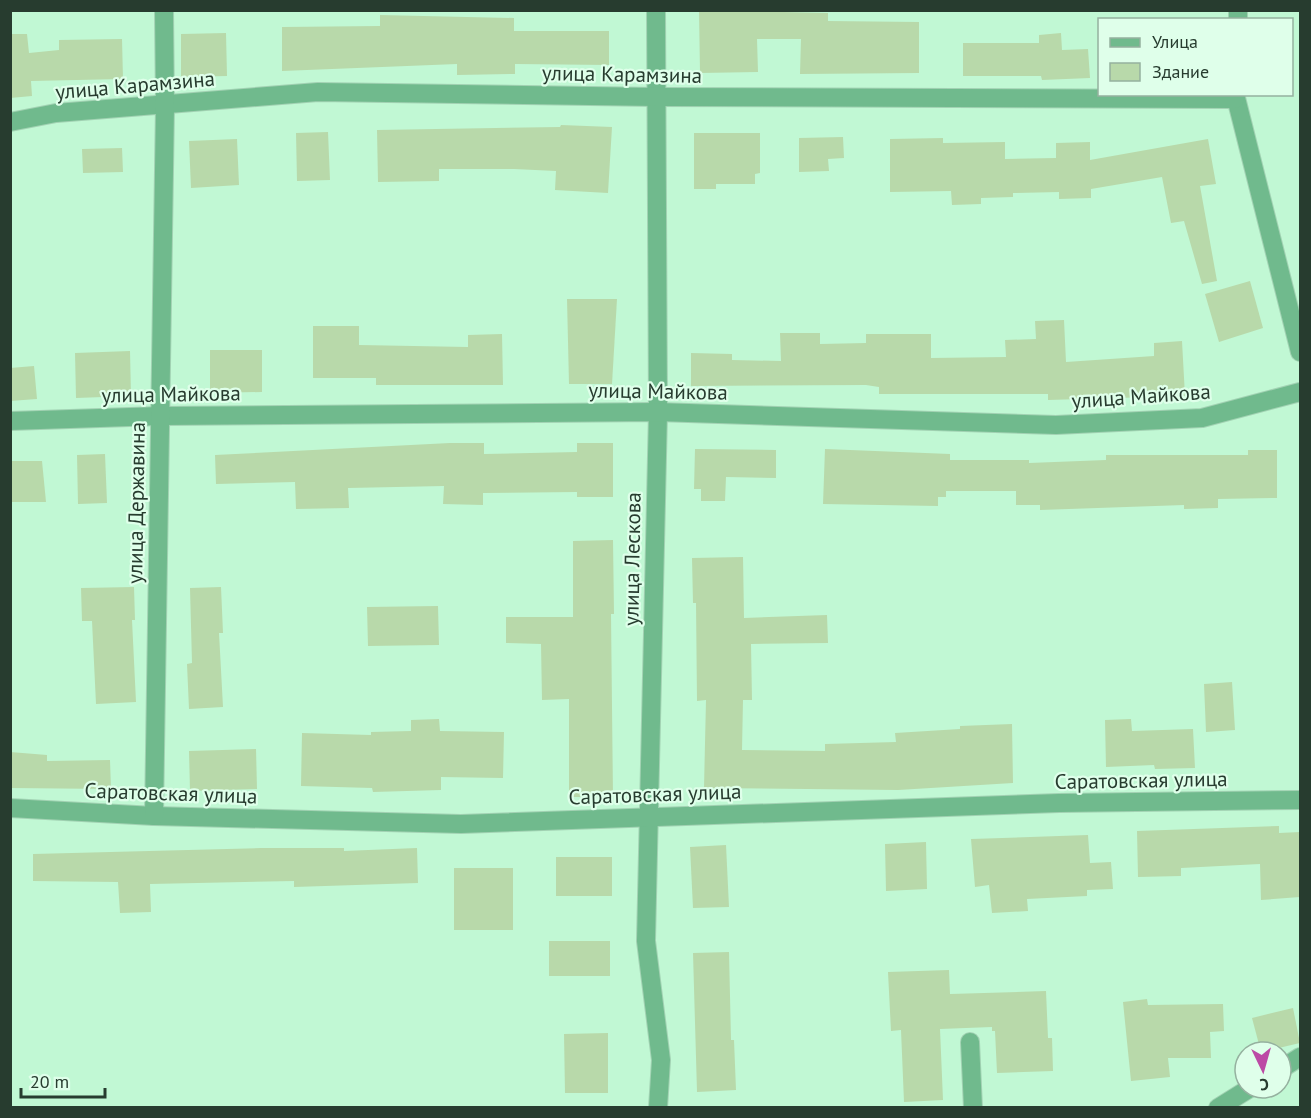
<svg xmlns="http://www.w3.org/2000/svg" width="1311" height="1118" viewBox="0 0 1311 1118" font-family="'PT Sans',sans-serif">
  <rect width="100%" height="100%" fill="#c1f8d4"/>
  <!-- building -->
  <g fill="#b8d9aa">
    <path d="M 699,10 L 828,13 L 828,21 L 919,22 L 919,73 L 800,74 L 801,39 L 757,39 L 758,72 L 700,73 Z"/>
    <path d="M 380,15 L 514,18 L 514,31 L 609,31 L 609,65 L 515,64 L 515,74 L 457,75 L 457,64 L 282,71 L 282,27 L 380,26 Z"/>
    <path d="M 226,33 L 227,76 L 181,77 L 181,34 Z"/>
    <path d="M 1061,33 L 1062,50 L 1088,49 L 1090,78 L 1042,80 L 1041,76 L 963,76 L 963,43 L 1039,43 L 1039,35 Z"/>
    <path d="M 10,34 L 27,34 L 29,53 L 59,50 L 59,40 L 122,39 L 123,79 L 31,81 L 32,96 L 10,98 Z"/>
    <path d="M 561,125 L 612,127 L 608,193 L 555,190 L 556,171 L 514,169 L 439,169 L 439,181 L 378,182 L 377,130 L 560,127 Z"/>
    <path d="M 328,132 L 330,180 L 297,181 L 296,133 Z"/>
    <path d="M 694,133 L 760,133 L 760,173 L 755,174 L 755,184 L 716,184 L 716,189 L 694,189 Z"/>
    <path d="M 843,137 L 844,158 L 828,159 L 829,171 L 799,172 L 799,138 Z"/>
    <path d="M 943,138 L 943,143 L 1005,142 L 1005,159 L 1056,158 L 1056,143 L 1090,142 L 1090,160 L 1208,139 L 1216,184 L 1200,186 L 1217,281 L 1202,284 L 1184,221 L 1171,223 L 1162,177 L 1091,189 L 1091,198 L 1059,199 L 1059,192 L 1013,193 L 1013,197 L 981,198 L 981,204 L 952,205 L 951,191 L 890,192 L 890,139 Z"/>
    <path d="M 237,139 L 239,185 L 191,188 L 189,141 Z"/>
    <path d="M 122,148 L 123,172 L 83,173 L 82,149 Z"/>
    <path d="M 1250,281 L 1263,328 L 1219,342 L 1205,294 Z"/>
    <path d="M 567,299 L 617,299 L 612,384 L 569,384 Z"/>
    <path d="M 1064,320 L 1066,362 L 1154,356 L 1154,343 L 1182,341 L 1185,396 L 1048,400 L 1048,394 L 879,394 L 879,387 L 866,385 L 691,386 L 691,353 L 732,354 L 732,360 L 781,361 L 780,333 L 820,333 L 820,344 L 866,343 L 866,334 L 931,334 L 931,358 L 1006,357 L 1005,340 L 1036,339 L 1035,321 Z"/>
    <path d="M 313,326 L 359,326 L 359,345 L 468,347 L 468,335 L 502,334 L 503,385 L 376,385 L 376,378 L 313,378 Z"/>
    <path d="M 210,350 L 262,350 L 262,392 L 210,393 Z"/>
    <path d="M 130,351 L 131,396 L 76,398 L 75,353 Z"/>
    <path d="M 34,366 L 37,399 L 10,401 L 10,368 Z"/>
    <path d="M 450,443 L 484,443 L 484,454 L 577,452 L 577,443 L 613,443 L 613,497 L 577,497 L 577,492 L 483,493 L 483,505 L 443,504 L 444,486 L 348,488 L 349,508 L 296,509 L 295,482 L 216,484 L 215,455 Z"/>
    <path d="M 695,449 L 776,450 L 776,478 L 726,477 L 725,501 L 701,501 L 701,489 L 694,489 Z"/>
    <path d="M 825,449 L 950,454 L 950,460 L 1029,460 L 1029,463 L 1106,460 L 1106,455 L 1248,455 L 1248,450 L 1277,450 L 1277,498 L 1218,499 L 1218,508 L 1184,509 L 1184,505 L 1040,510 L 1040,505 L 1016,505 L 1016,491 L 946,491 L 946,497 L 938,497 L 938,506 L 823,504 Z"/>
    <path d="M 105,454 L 107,503 L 78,504 L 77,455 Z"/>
    <path d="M 10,461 L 42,461 L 46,502 L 10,502 Z"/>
    <path d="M 613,540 L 614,614 L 611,614 L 613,797 L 569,797 L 569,699 L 542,700 L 541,644 L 506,643 L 506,617 L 573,617 L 573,541 Z"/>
    <path d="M 743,557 L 744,618 L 827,615 L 828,643 L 751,644 L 752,700 L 743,700 L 742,750 L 825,751 L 825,744 L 896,742 L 895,733 L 960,729 L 960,726 L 1012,724 L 1013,783 L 898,790 L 704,788 L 706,700 L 697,701 L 696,603 L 693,603 L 692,558 Z"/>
    <path d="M 134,587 L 135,620 L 132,620 L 136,702 L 96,704 L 92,621 L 82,621 L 81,588 Z"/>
    <path d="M 221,587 L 223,633 L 219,633 L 223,707 L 189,709 L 187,664 L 192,663 L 190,588 Z"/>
    <path d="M 438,606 L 439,645 L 368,646 L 367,607 Z"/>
    <path d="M 1232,682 L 1235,730 L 1206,732 L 1204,684 Z"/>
    <path d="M 439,719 L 440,731 L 504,732 L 503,778 L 441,777 L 441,790 L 373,792 L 372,788 L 301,786 L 302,733 L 371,735 L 371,732 L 411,731 L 411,720 Z"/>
    <path d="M 1131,719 L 1132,731 L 1193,729 L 1195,768 L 1155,769 L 1154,765 L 1106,767 L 1105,720 Z"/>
    <path d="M 256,749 L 257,789 L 190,791 L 189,751 Z"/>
    <path d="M 10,752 L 47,755 L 47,761 L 110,760 L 111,789 L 10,788 Z"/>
    <path d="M 1279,826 L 1279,833 L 1300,832 L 1300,897 L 1261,900 L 1260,864 L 1181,868 L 1181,876 L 1138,877 L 1137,831 Z"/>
    <path d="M 1088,835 L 1090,863 L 1111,862 L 1113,889 L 1087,890 L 1087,896 L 1027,899 L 1028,911 L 992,913 L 989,885 L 975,887 L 971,839 Z"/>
    <path d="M 926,842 L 927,889 L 886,891 L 885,844 Z"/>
    <path d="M 726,845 L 729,907 L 693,908 L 690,847 Z"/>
    <path d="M 261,848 L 344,848 L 344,851 L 417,848 L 418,883 L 294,887 L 294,881 L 150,884 L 151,912 L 120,913 L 118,882 L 33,881 L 33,854 Z"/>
    <rect x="556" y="857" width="56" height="39"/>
    <rect x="454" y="868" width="59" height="62"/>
    <rect x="549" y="941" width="61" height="35"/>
    <path d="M 729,952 L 731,1040 L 734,1040 L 736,1090 L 697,1092 L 693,953 Z"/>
    <path d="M 949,970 L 950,994 L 1046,991 L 1048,1038 L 1052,1038 L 1053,1071 L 997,1073 L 995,1031 L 992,1031 L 992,1027 L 940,1029 L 943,1100 L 904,1102 L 901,1030 L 891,1031 L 888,972 Z"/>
    <path d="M 1147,999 L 1148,1005 L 1223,1004 L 1224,1031 L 1210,1032 L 1211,1058 L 1168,1058 L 1170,1077 L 1131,1081 L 1123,1002 Z"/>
    <path d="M 1293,1008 L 1300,1043 L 1261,1052 L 1252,1018 Z"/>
    <path d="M 608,1033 L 608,1093 L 565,1093 L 564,1034 Z"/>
  </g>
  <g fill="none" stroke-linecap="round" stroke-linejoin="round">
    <defs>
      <g id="minor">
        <path d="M 656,10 L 658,412 L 646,941 L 661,1060 L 658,1108"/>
        <path d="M 1238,20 L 1238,10"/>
        <path d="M 1235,94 L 1300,352"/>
        <path d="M 10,122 L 56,113 L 318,92 L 656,97 L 1235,99"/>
        <path d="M 10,421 L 160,416 L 658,412 L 1056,425 L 1202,418 L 1300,392"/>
        <path d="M 10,808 L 154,816 L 461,824 L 1059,803 L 1300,800"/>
        <path d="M 154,816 L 165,106 L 164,10"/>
        <path d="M 970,1042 L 973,1108"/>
        <path d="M 1281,1069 L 1300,1057"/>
        <path d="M 1218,1108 L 1250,1088"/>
      </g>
    </defs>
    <!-- minor casing -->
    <use href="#minor" stroke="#a2d2b3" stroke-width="20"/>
    <!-- minor -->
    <use href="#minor" stroke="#70ba8d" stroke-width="18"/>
  </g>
  <g text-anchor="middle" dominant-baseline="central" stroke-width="4.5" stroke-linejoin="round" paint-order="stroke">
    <!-- street labels -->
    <g font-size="21" fill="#273c2f" stroke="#dfffea">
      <text transform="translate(622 74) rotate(1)">улица Карамзина</text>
      <text transform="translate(135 85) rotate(-5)">улица Карамзина</text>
      <text transform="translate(658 391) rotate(1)">улица Майкова</text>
      <text transform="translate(171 394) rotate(-1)">улица Майкова</text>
      <text transform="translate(1141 396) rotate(-4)">улица Майкова</text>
      <text transform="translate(136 503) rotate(-89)">улица Державина</text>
      <text transform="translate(632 559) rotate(-89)">улица Лескова</text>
      <text transform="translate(1141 780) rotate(-1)">Саратовская улица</text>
      <text transform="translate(171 793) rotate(2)">Саратовская улица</text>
      <text transform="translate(655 794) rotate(-2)">Саратовская улица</text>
    </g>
  </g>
  <!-- border -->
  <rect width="1311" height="1118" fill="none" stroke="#273c2f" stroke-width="24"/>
  <!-- legend -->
  <rect x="1098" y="18" width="195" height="78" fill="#dfffea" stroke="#95b19f" stroke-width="1.5"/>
  <rect x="1110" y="38" width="30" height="9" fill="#70ba8d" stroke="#95b19f" stroke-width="1.5"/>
  <text x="1152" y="48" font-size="18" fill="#273c2f">Улица</text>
  <rect x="1110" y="63" width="30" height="18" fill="#b8d9aa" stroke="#95b19f" stroke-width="1.5"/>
  <text x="1152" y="78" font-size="18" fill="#273c2f">Здание</text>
  <!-- north arrow -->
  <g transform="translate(1263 1070) rotate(175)"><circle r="28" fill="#dfffea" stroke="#95b19f" stroke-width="1.5"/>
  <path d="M0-4.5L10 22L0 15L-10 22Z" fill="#bc4aa5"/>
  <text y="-9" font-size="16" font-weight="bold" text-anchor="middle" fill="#273c2f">С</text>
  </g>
  <!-- scale -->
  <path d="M21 1088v9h84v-9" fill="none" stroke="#273c2f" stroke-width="3"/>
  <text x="30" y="1088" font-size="18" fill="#273c2f" stroke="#dfffea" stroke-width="4.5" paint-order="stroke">20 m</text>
</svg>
